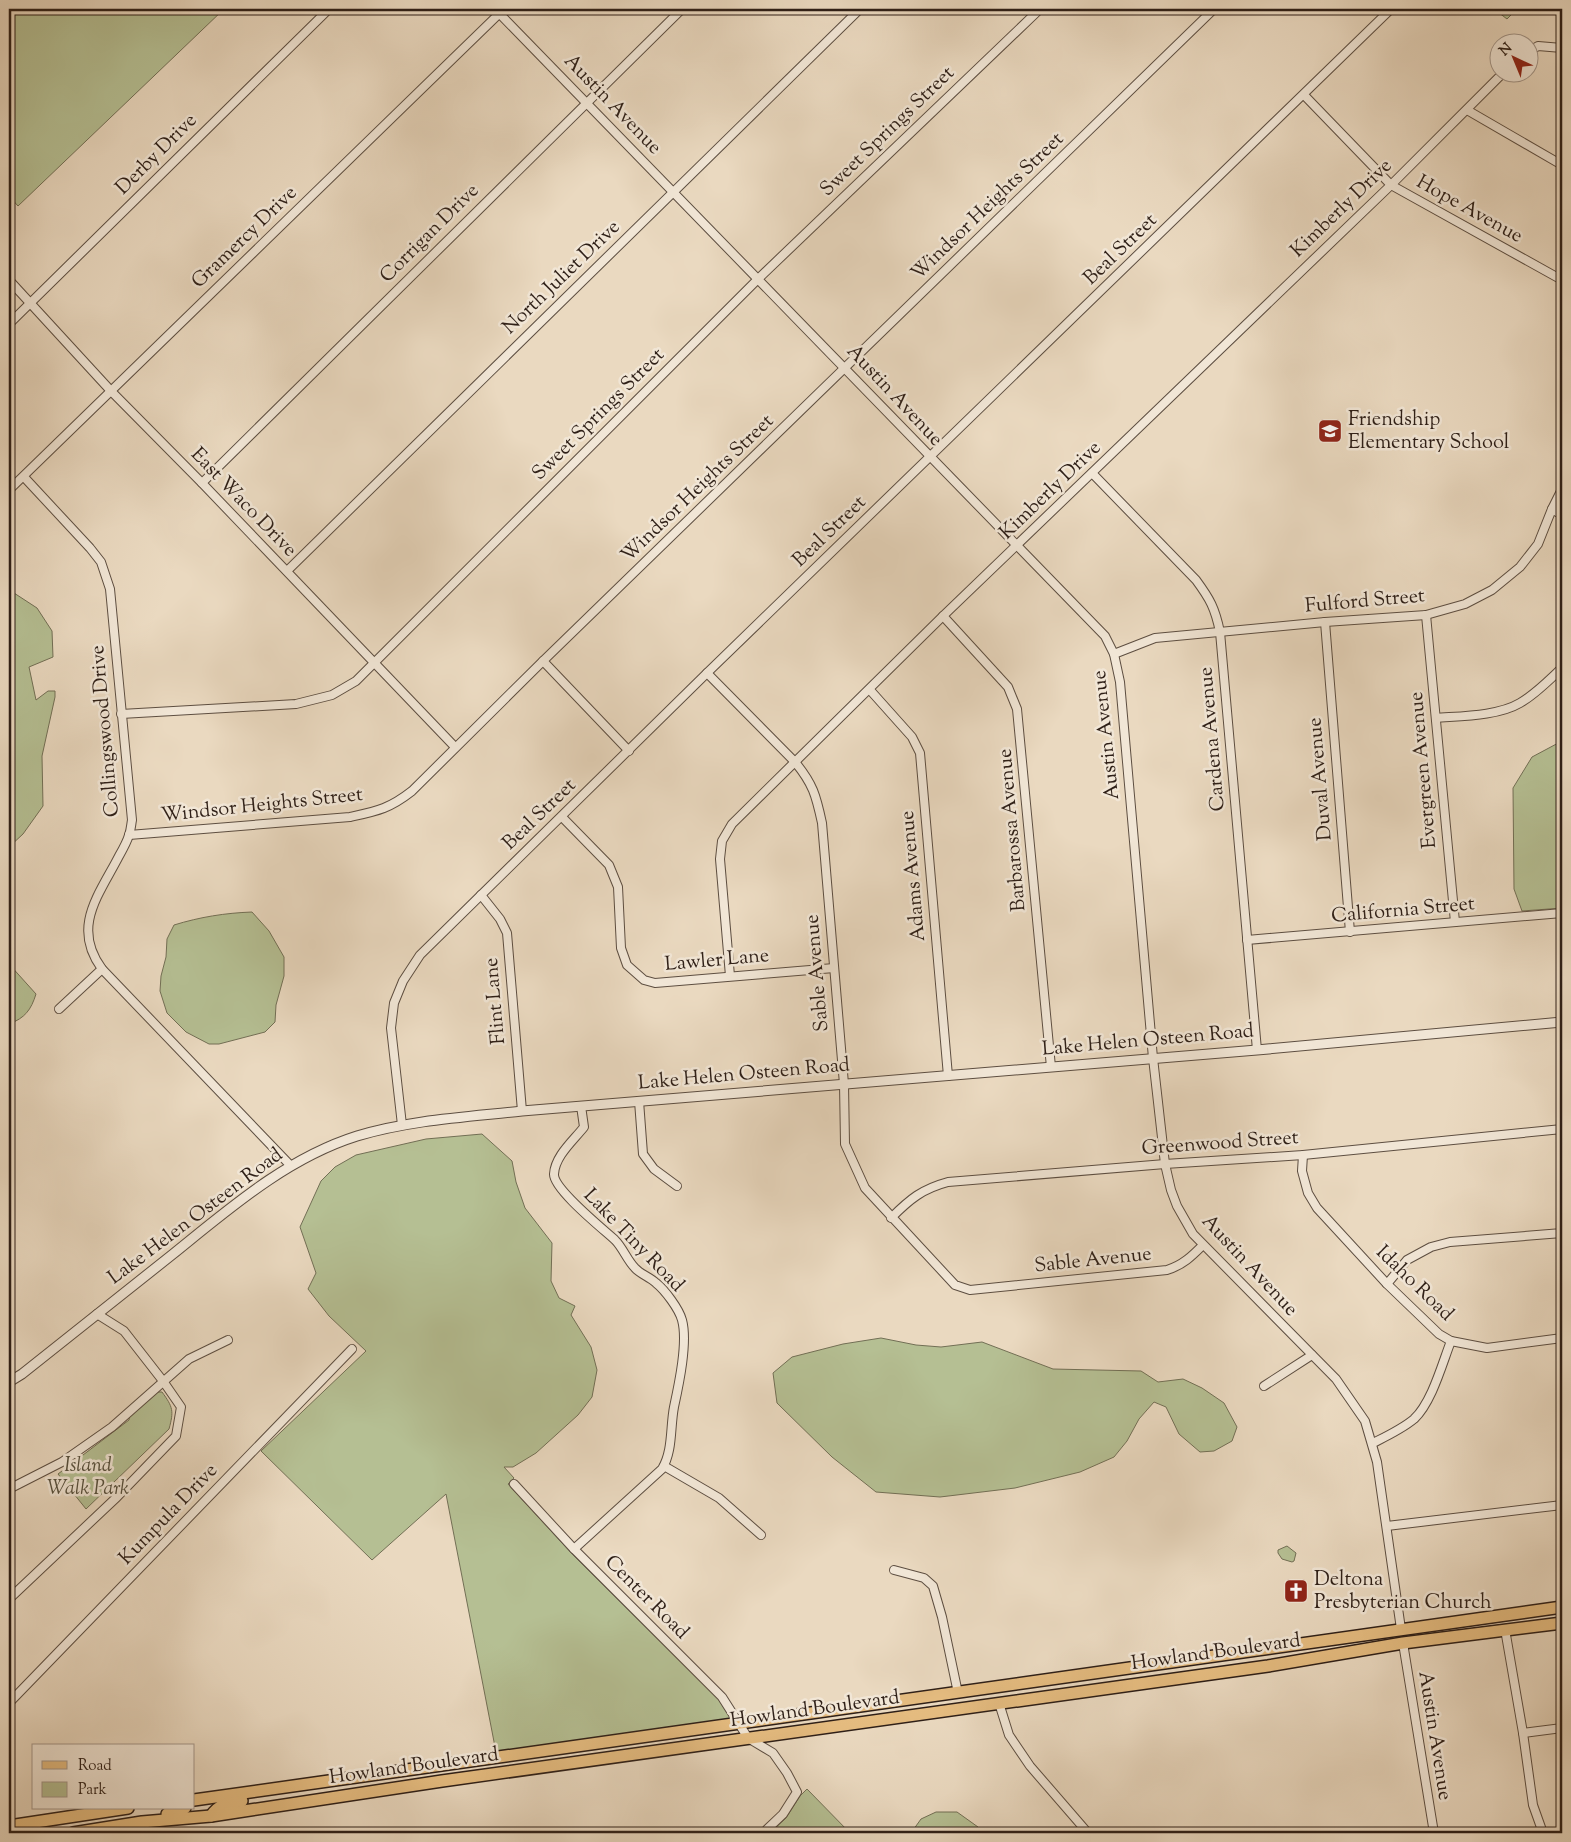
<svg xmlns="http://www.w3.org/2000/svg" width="1571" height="1842" viewBox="0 0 1571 1842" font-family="'Sorts Mill Goudy',serif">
  <rect width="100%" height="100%" fill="#ead9c0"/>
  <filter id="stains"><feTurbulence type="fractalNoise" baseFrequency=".004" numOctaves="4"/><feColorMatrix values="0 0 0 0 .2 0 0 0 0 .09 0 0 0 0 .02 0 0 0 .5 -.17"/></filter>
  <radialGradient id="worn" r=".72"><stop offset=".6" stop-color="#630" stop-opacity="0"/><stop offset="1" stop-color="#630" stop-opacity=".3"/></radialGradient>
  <!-- green -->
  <g fill="#b5bf93" stroke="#726f55">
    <path d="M 9,9 L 224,9 L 18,206 L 9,196 Z"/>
    <path d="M 1494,9 L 1533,9 L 1513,13 L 1507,19 Z"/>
    <path d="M 14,593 L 37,608 L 52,631 L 53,657 L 29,667 L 36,700 L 48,691 L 55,691 L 55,697 L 42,756 L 43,806 L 23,834 L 9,847 L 9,595 Z"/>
    <path d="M 1562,741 L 1562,908 L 1522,911 L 1514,889 L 1513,788 L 1532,757 Z"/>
    <path d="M 252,912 L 269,931 L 284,957 L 284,976 L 276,1005 L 275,1022 L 265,1032 L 219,1044 L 209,1044 L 186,1032 L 167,1013 L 160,991 L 161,976 L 166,957 L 167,939 L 174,925 C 200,917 225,913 252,912 Z"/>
    <path d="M 9,964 L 36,994 C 31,1010 25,1018 9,1024 Z"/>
    <path d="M 482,1134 L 512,1161 L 516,1182 L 525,1208 L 552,1243 L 551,1281 L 559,1298 L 575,1306 L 571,1315 L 591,1347 L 597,1370 L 592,1397 L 578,1415 L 536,1453 L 513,1467 L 504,1467 L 514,1478 L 508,1484 L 574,1556 L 719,1700 L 731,1719 L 496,1752 L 446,1494 L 372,1560 L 261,1451 L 366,1351 L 329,1316 L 308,1289 L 316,1273 L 300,1227 L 321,1181 L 335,1167 L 356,1155 L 426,1139 Z"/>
    <path d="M 881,1338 L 916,1345 L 941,1347 L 982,1342 L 1053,1369 L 1141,1371 L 1158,1382 L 1183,1379 L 1202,1388 L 1224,1403 L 1237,1427 L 1232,1441 L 1214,1451 L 1200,1452 L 1179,1434 L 1166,1407 L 1154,1402 L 1139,1419 L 1127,1441 L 1114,1457 L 1080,1472 L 1015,1488 L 940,1497 L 876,1492 L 832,1457 L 777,1403 L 773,1373 L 792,1357 L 843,1344 Z"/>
    <path d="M 155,1392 L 162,1392 C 173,1407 174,1411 169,1429 L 86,1509 L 58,1474 L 129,1420 L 130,1412 Z"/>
    <path d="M 1287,1546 L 1296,1553 L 1294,1561 L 1292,1562 L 1282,1559 L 1278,1553 L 1278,1550 Z"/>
    <path d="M 807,1789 L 850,1833 L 770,1833 L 786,1818 L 800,1796 Z"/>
    <path d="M 936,1812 L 957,1812 L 978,1827 L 980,1833 L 911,1833 L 921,1819 Z"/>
  </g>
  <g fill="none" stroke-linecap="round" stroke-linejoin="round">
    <defs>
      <g id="minor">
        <path d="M 495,9 L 1105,636 L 1114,654 L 1120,682 L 1153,1058 L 1165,1164 L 1171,1190 L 1177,1206 L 1193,1234 L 1336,1379 L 1365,1421 L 1377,1462 L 1401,1629"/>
        <path d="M 1528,52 L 1538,46 L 1562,48"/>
        <path d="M 1304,95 L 1391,185 L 1562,280"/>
        <path d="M 1467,110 L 1562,165"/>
        <path d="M 9,280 L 111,391 L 202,483 L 455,747"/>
        <path d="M 9,324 L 329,9"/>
        <path d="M 1092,473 L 1196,580 C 1210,599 1215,608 1220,632 L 1257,1050"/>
        <path d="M 24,477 L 90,548 L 101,562 L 110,589 L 132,820 C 131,825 131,830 129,835 C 127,842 123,849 119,856 C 99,895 71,927 102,969 L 290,1165"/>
        <path d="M 202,483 L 682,9"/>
        <path d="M 9,490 L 504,9"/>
        <path d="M 1552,509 L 1562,515"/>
        <path d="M 287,571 L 860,9"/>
        <path d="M 1426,615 L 1455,922"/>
        <path d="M 943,616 L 1008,687 L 1017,709 L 1051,1067"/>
        <path d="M 1325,622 L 1350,932"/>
        <path d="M 1114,654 L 1155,638 L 1325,622 L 1426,615 L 1465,604 L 1492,590 L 1520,567 L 1538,544 L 1552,509 L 1562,489"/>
        <path d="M 543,661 L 629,751"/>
        <path d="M 707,673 L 795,762 C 813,784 816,795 822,823 L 844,1084 L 845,1144 L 865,1188 L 955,1285 L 970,1290 L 1167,1270 C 1183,1265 1192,1256 1203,1245"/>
        <path d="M 870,690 L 912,737 L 920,753 L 948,1076"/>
        <path d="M 121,714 L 296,704 L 332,695 L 356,681 L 758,279 L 1040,9"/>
        <path d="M 1436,718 C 1461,716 1498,716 1520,703 C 1536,694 1549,680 1562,668"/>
        <path d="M 562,817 L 609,865 L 618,887 L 621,948 L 627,965 L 644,980 L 655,983 L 834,968"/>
        <path d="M 129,835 L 350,817 C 377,811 389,809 412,791 L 543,661 L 1214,9"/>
        <path d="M 481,895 L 500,919 L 507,933 L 522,1111"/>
        <path d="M 1247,940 L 1562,913"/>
        <path d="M 730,976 L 720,859 L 722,841 L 732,824 L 943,616 L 1391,185 L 1504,72"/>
        <path d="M 59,1009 L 102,969"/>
        <path d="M 639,1101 L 643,1154 L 654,1169 L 677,1186"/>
        <path d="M 402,1125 L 391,1028 L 394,1003 L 403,981 L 420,955 L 707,673 L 1391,9"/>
        <path d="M 1303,1155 L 1302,1171 L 1308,1193 L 1317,1208 L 1387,1284 L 1439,1334 L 1451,1341 L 1487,1348 L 1562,1338"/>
        <path d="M 891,1218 C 910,1199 922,1189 948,1182 L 1165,1164 L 1303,1155 L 1562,1129"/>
        <path d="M 1387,1284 L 1407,1260 L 1431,1247 L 1450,1242 L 1562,1233"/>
        <path d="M 1561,1338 L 1562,1373"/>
        <path d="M 1264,1386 L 1312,1355"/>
        <path d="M 1373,1443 C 1387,1436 1402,1429 1414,1419 C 1432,1402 1442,1364 1451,1341"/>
        <path d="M 664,1466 L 719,1498 L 761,1535"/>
        <path d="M 514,1484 L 574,1549 L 722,1697 L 748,1738 L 773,1753 L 787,1773 L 797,1792 L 783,1814 L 763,1833"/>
        <path d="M 9,1489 L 62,1462 L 112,1427 L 189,1359 L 228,1340"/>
        <path d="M 1387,1526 L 1562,1505"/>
        <path d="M 574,1549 L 662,1469 C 673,1451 670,1428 674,1407 C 679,1384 688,1342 682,1320 C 679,1309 665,1290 656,1283 C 650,1277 640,1274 635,1268 C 627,1260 623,1248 615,1240 C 603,1229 553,1189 554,1174 C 555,1156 573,1141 584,1127 L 581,1106"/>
        <path d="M 894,1570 L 924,1578 L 933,1586 L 942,1617 L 958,1693"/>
        <path d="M 9,1599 L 117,1497 L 176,1436 L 181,1407 L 163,1381 L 124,1331 L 97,1314"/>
        <path d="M 1507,1630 L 1506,1635 L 1523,1733 L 1533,1805 L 1543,1833"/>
        <path d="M 1403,1643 L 1434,1833"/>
        <path d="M 9,1703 L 352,1349"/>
        <path d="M 999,1703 L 1009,1735 L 1030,1766 L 1088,1833"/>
        <path d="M 1523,1733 L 1562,1728"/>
      </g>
      <path id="tertiary" d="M 9,1382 L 22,1374 C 72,1334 123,1294 173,1254 C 230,1208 287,1158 357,1136 C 410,1120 467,1117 522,1111 L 1257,1050 L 1562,1022"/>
      <g id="primary">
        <path d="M 194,1800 L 1562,1607"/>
        <path d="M 167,1814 L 179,1812 L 185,1808"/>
        <path d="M 211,1816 C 219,1804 228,1803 242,1801"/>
        <path d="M 9,1826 L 128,1808"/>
        <path d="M 73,1833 L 142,1822 L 211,1816 L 442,1781 L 1268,1666 L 1403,1643 L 1562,1623"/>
      </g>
    </defs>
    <!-- minor casing -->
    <use href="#minor" stroke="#5d4e41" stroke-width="10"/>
    <!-- tertiary casing -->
    <use href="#tertiary" stroke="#5d4e41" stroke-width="11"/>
    <!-- primary casing -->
    <use href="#primary" stroke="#2e1f17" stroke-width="14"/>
    <!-- minor -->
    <use href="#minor" stroke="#f1e6d6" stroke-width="8"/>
    <!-- tertiary -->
    <use href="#tertiary" stroke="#f1e6d6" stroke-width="9"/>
    <!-- primary -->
    <use href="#primary" stroke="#e5bc80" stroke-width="11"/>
  </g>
  <!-- icons -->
  <defs>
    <symbol id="school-square" viewBox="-11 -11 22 22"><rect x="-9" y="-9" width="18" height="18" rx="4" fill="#8f2418" stroke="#f1e6d6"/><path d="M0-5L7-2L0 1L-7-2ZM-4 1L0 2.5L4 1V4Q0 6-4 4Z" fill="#fff"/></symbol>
    <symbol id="church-square" viewBox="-11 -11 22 22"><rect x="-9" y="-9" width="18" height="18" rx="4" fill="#8f2418" stroke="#f1e6d6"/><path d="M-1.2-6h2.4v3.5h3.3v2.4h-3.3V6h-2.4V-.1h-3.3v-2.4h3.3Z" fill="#fff"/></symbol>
  </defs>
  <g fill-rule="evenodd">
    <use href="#school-square" x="1316" y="417" width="28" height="28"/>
    <use href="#church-square" x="1282" y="1577" width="28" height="28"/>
  </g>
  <g text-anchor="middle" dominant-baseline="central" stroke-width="5" stroke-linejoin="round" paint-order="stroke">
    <!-- street labels -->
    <g font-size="20" fill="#2e1f17" stroke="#f1e6d6">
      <text transform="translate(612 105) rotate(46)">Austin Avenue</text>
      <text transform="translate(888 132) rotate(-44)">Sweet Springs Street</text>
      <text transform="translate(157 155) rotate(-45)">Derby Drive</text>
      <text transform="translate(988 207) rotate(-44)">Windsor Heights Street</text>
      <text transform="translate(1342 209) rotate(-44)">Kimberly Drive</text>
      <text transform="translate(1469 210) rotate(29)">Hope Avenue</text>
      <text transform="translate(430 234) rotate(-45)">Corrigan Drive</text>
      <text transform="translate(245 238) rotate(-44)">Gramercy Drive</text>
      <text transform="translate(1121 250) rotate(-44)">Beal Street</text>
      <text transform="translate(562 278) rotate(-44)">North Juliet Drive</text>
      <text transform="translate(894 396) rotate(47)">Austin Avenue</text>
      <text transform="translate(599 415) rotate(-45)">Sweet Springs Street</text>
      <text transform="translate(698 489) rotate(-44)">Windsor Heights Street</text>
      <text transform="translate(1051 491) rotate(-44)">Kimberly Drive</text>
      <text transform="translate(243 503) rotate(46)">East Waco Drive</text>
      <text transform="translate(830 532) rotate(-44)">Beal Street</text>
      <text transform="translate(1365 602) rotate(-5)">Fulford Street</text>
      <text transform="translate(106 731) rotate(-95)">Collingswood Drive</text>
      <text transform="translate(1107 735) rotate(-96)">Austin Avenue</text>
      <text transform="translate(1213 739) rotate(-95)">Cardena Avenue</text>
      <text transform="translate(1424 770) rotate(-95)">Evergreen Avenue</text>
      <text transform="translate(1321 779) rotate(-95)">Duval Avenue</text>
      <text transform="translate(262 806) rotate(-6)">Windsor Heights Street</text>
      <text transform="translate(540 815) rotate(-44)">Beal Street</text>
      <text transform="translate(1013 830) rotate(-95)">Barbarossa Avenue</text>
      <text transform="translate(914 876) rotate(-95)">Adams Avenue</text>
      <text transform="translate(1403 911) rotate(-5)">California Street</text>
      <text transform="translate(717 961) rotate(-5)">Lawler Lane</text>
      <text transform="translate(818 973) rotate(-95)">Sable Avenue</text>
      <text transform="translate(496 1001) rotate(-95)">Flint Lane</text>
      <text transform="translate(1148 1041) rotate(-5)">Lake Helen Osteen Road</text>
      <text transform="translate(744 1075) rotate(-5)">Lake Helen Osteen Road</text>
      <text transform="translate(1220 1144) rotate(-4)">Greenwood Street</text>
      <text transform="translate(196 1217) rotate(-37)">Lake Helen Osteen Road</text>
      <text transform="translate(633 1241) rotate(46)">Lake Tiny Road</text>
      <text transform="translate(1093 1261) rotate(-6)">Sable Avenue</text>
      <text transform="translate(1249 1266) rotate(47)">Austin Avenue</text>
      <text transform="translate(1414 1284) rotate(44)">Idaho Road</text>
      <text transform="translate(169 1515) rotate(-46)">Kumpula Drive</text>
      <text transform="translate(646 1598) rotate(45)">Center Road</text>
      <text transform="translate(1216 1653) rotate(-8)">Howland Boulevard</text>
      <text transform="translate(815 1710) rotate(-8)">Howland Boulevard</text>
      <text transform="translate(1434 1736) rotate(81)">Austin Avenue</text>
      <text transform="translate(414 1767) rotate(-8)">Howland Boulevard</text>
    </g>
    <!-- poi labels -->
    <g font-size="20" fill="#2e1f17" stroke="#f1e6d6" text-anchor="start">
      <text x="1348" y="420">Friendship<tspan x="1348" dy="23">Elementary School</tspan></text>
      <text x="1314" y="1580">Deltona<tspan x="1314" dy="23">Presbyterian Church</tspan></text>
    </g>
    <!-- park labels -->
    <g font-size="20" font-style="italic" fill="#564f3c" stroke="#f1e6d6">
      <text x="88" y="1466">Island<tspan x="88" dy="23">Walk Park</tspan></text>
    </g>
  </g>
  <!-- margin -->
  <rect width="1571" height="1842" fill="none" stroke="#ead9c0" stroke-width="30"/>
  <rect x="10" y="10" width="1551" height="1822" fill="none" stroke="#2e1f17" stroke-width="2.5"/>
  <rect x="15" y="15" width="1541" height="1812" fill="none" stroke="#2e1f17"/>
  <!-- legend -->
  <rect x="32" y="1744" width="162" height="65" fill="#f1e6d6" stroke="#a3968a"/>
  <rect x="42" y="1761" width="25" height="8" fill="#e5bc80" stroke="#a3968a"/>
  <text x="78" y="1770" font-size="15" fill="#2e1f17">Road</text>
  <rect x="42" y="1782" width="25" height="15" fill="#b5bf93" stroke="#a3968a"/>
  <text x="78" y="1794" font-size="15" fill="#2e1f17">Park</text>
  <!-- north arrow -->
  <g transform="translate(1514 58) rotate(316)"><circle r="24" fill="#f1e6d6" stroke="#a3968a"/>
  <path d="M0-4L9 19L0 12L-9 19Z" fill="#8f2418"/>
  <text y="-8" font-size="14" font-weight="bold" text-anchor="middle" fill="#2e1f17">N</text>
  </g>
  <rect width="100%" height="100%" filter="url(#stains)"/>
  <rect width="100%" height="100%" fill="url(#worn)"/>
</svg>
